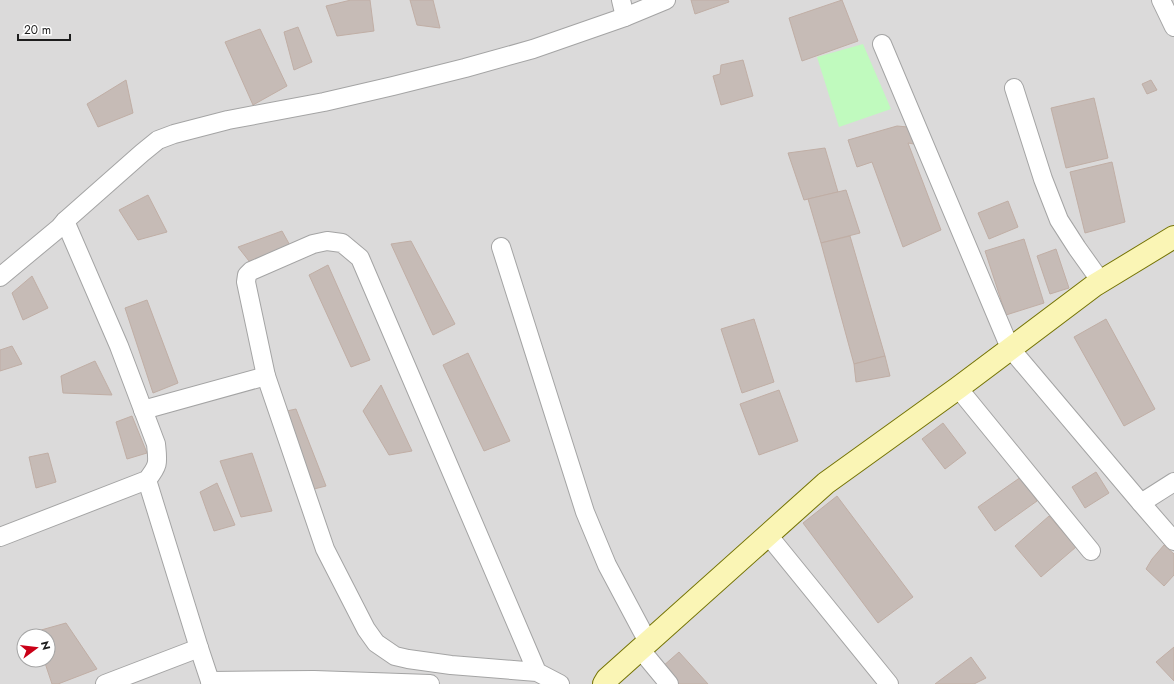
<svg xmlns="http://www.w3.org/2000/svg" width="1174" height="684" viewBox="0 0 1174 684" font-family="Jost,sans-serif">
  <rect width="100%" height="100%" fill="#eee9e3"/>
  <!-- residential -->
  <path fill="#dbdada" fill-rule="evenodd" d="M 0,0 L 1174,0 L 1174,684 L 0,684 ZM 24,636 L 48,636 L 48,660 L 24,660 Z"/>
  <!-- park -->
  <path fill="#c0fabe" d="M 863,44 L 891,109 L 839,127 L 817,57 Z"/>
  <!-- building -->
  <g fill="#c6bbb6" stroke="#c0aea5">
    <path d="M 351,0 L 370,0 L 374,31 L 337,36 L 326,6 Z"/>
    <path d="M 410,0 L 433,0 L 440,28 L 417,25 Z"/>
    <path d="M 691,0 L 728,0 L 729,2 L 695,14 Z"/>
    <path d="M 842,0 L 858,41 L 802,61 L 789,18 Z"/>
    <path d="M 298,27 L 312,62 L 294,70 L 284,32 Z"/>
    <path d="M 260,29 L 287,86 L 253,105 L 225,42 Z"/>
    <path d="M 743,60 L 753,96 L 721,105 L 713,76 L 720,74 L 721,65 Z"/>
    <path d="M 126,80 L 133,113 L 98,127 L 87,104 Z"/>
    <path d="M 1151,80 L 1157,90 L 1147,94 L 1142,84 Z"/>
    <path d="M 1094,98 L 1108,158 L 1066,168 L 1051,108 Z"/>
    <path d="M 897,126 L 908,127 L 914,144 L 908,143 L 941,230 L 903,247 L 872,162 L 857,167 L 848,140 Z"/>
    <path d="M 825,148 L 838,192 L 804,200 L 788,153 Z"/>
    <path d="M 1112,162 L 1125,222 L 1085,233 L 1070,172 Z"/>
    <path d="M 846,190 L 860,233 L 821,243 L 808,199 Z"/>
    <path d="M 148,195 L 167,232 L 138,240 L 119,210 Z"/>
    <path d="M 1008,201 L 1018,227 L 989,239 L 978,213 Z"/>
    <path d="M 282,231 L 292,249 L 249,261 L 238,247 Z"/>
    <path d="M 850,236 L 885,356 L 854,364 L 821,243 Z"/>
    <path d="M 1024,239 L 1044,303 L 1006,315 L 985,251 Z"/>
    <path d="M 411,241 L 455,324 L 433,335 L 391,244 Z"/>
    <path d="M 1056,249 L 1069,288 L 1050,294 L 1037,256 Z"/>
    <path d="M 328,265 L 370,360 L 351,367 L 309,275 Z"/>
    <path d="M 32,276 L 48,308 L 23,320 L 12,293 Z"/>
    <path d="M 147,300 L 178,383 L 153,393 L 125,308 Z"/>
    <path d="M 754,319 L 774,382 L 742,393 L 721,329 Z"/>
    <path d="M 1106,319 L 1155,409 L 1124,426 L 1074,337 Z"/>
    <path d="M 12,346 L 22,364 L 0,371 L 0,350 Z"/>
    <path d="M 468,353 L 510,441 L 484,451 L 443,365 Z"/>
    <path d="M 885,356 L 890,376 L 856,382 L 854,364 Z"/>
    <path d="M 95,361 L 112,395 L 63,393 L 61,376 Z"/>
    <path d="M 381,385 L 412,451 L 389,455 L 363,411 Z"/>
    <path d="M 779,390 L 798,441 L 759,455 L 740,404 Z"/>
    <path d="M 296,409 L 326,486 L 314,489 L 282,412 Z"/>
    <path d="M 132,416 L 147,453 L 127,459 L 116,422 Z"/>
    <path d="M 943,423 L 966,453 L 945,469 L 922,439 Z"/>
    <path d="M 48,453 L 56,482 L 36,488 L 29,457 Z"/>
    <path d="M 252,453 L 272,511 L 241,517 L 220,461 Z"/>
    <path d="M 1096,472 L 1109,493 L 1085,508 L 1072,487 Z"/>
    <path d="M 1021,477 L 1037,501 L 995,531 L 978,507 Z"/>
    <path d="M 217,483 L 235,525 L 214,531 L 200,492 Z"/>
    <path d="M 837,496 L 913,597 L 878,623 L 803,523 Z"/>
    <path d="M 1049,516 L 1076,547 L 1041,577 L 1015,546 Z"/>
    <path d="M 1164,545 L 1174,554 L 1174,575 L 1164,586 L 1146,569 L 1152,559 Z"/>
    <path d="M 66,623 L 97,669 L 58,684 L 52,684 L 44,660 L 48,660 L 48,636 L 36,636 L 34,632 Z"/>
    <path d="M 1174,647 L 1174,681 L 1156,662 Z"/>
    <path d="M 679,652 L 708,684 L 678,684 L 662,667 Z"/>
    <path d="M 971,657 L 986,678 L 974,684 L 935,684 Z"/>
  </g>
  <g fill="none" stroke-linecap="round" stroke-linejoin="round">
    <defs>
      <g id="street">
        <path d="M 621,0 L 625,17"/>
        <path d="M 1161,0 L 1174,27"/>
        <path d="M 882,44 L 1010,348 L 1141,503 L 1174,541"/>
        <path d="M 1014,88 L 1043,179 L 1059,220 L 1077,248 L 1097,276"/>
        <path d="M 501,247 L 585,512 L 607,565 L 648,642"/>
        <path d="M 0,277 L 59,228 L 65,221 L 142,153 L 158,140 L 174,134 L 228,120 L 324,102 L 393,86 L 465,68 L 533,49 L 625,17 L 666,0"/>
        <path d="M 958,388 L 1091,551"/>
        <path d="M 143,410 L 266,376"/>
        <path d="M 147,480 L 199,648 L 211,684"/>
        <path d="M 1141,503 L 1174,482"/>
        <path d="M 768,535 L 889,684"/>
        <path d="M 0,537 L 147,480 C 159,465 158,463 156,444 L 119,346 L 65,221"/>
        <path d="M 640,649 L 669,684"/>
        <path d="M 537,672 L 360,258 L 342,243 L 327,241 L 313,244 L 251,271 L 247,275 L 246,282 L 266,376 L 325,549 L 366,629 L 376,643 L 395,656 L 408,659 L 451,665 L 537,672 L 560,684"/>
        <path d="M 210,681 L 314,680 L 430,684"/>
        <path d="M 105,684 L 199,648"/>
      </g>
      <path id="secondary" d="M 604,684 L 607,679 L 826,483 L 958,388 L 1095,285 L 1174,237"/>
    </defs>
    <!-- street casing -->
    <use href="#street" stroke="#a4a4a4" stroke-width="20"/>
    <!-- secondary casing -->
    <use href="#secondary" stroke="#747304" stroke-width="24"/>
    <!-- street -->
    <use href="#street" stroke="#fff" stroke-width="18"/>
    <!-- secondary -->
    <use href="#secondary" stroke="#faf5b5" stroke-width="22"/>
  </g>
  <!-- north arrow -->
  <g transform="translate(36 648) rotate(75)"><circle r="19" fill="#ffffff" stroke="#a5a5a5"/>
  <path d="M0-3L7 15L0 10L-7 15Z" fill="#ca0017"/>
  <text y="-6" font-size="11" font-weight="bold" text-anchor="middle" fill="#1d1d1d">N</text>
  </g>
  <!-- scale -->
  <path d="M18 34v6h52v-6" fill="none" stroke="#1d1d1d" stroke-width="2"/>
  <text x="24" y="34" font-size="12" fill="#1d1d1d" stroke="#ffffff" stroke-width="3" paint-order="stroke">20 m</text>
</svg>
